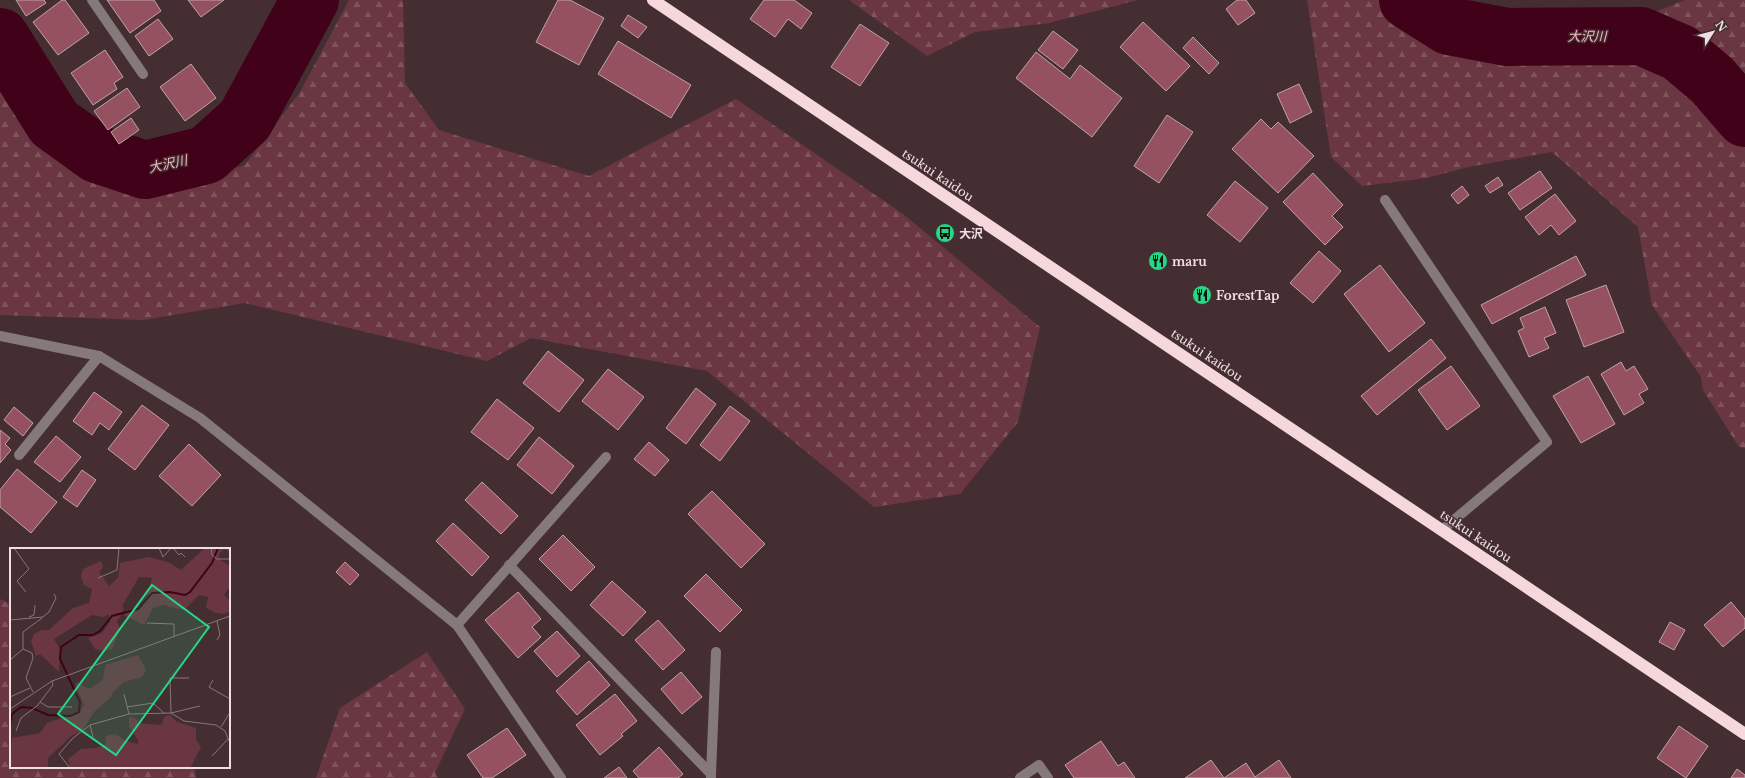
<svg xmlns="http://www.w3.org/2000/svg" width="1745" height="778" viewBox="0 0 1745 778" font-family="'Libre Baskerville','Noto Sans JP',serif">
  <defs>
    <pattern id="forest-firs" width="22" height="20" patternUnits="userSpaceOnUse"><rect width="22" height="20" fill="#6a3642"/><path d="M5 1l3.5 6h-7zM16 11l3.5 6h-7z" fill="#80535d"/></pattern>
  </defs>
  <rect width="100%" height="100%" fill="#452e32"/>
  <!-- forest -->
  <g fill="url(#forest-firs)">
    <path d="M 349,0 L 403,0 L 405,83 L 439,130 L 589,176 L 736,99 L 903,214 L 1040,327 L 1018,422 L 960,494 L 874,507 L 707,371 L 531,338 L 487,361 L 245,303 L 143,320 L 0,315 L 0,73 L 87,158 L 153,183 L 244,166 L 300,92 Z"/>
    <path d="M 849,0 L 1138,0 L 1049,23 L 975,32 L 927,56 Z"/>
    <path d="M 1307,0 L 1418,0 L 1450,42 L 1589,52 L 1645,16 L 1685,0 L 1745,0 L 1745,448 L 1739,447 L 1703,390 L 1701,377 L 1652,305 L 1638,227 L 1552,152 L 1468,167 L 1427,178 L 1362,186 L 1331,157 Z"/>
    <path d="M 0,599 L 11,604 L 11,767 L 195,767 L 196,778 L 0,778 Z"/>
    <path d="M 427,652 L 465,709 L 435,773 L 438,778 L 316,778 L 340,708 Z"/>
  </g>
  <g fill="none" stroke-linecap="round" stroke-linejoin="round">
    <!-- river -->
    <g stroke="#410219" stroke-width="58">
      <path d="M 1408,0 L 1449,26 L 1507,37 L 1641,36 L 1680,53 L 1712,80 L 1745,118"/>
      <path d="M 0,37 L 54,123 L 97,154 L 145,170 L 206,155 L 245,120 L 310,0"/>
    </g>
  </g>
  <!-- building -->
  <g fill="#965160" stroke="#bfa3a8">
    <path d="M 16,0 L 44,0 L 46,3 L 26,16 Z"/>
    <path d="M 62,0 L 65,0 L 89,33 L 58,55 L 33,22 Z"/>
    <path d="M 107,0 L 154,0 L 161,11 L 130,33 Z"/>
    <path d="M 188,0 L 224,0 L 201,17 Z"/>
    <path d="M 558,0 L 570,0 L 604,18 L 579,65 L 536,42 Z"/>
    <path d="M 764,0 L 794,0 L 812,13 L 801,29 L 788,19 L 775,37 L 750,19 Z"/>
    <path d="M 1237,0 L 1246,0 L 1255,13 L 1238,25 L 1226,9 Z"/>
    <path d="M 628,15 L 647,27 L 638,38 L 621,26 Z"/>
    <path d="M 158,19 L 173,39 L 149,56 L 135,36 Z"/>
    <path d="M 1143,22 L 1190,66 L 1166,91 L 1120,47 Z"/>
    <path d="M 860,24 L 889,43 L 860,86 L 831,67 Z"/>
    <path d="M 1053,31 L 1078,50 L 1063,69 L 1038,50 Z"/>
    <path d="M 1193,37 L 1219,63 L 1209,74 L 1183,48 Z"/>
    <path d="M 618,41 L 691,85 L 671,118 L 598,74 Z"/>
    <path d="M 105,50 L 123,77 L 114,83 L 117,89 L 93,105 L 71,73 Z"/>
    <path d="M 1036,52 L 1070,79 L 1080,65 L 1122,98 L 1092,137 L 1016,78 Z"/>
    <path d="M 191,64 L 216,98 L 185,121 L 160,87 Z"/>
    <path d="M 1299,84 L 1312,112 L 1290,123 L 1277,94 Z"/>
    <path d="M 127,88 L 140,107 L 108,130 L 94,111 Z"/>
    <path d="M 1167,115 L 1193,132 L 1159,183 L 1134,166 Z"/>
    <path d="M 131,118 L 139,130 L 119,144 L 111,132 Z"/>
    <path d="M 1261,119 L 1271,129 L 1278,122 L 1314,156 L 1278,193 L 1232,149 Z"/>
    <path d="M 1540,171 L 1552,188 L 1520,210 L 1508,193 Z"/>
    <path d="M 1313,173 L 1343,205 L 1332,216 L 1343,227 L 1325,245 L 1283,202 Z"/>
    <path d="M 1498,177 L 1503,185 L 1490,193 L 1485,186 Z"/>
    <path d="M 1235,181 L 1268,208 L 1240,242 L 1207,215 Z"/>
    <path d="M 1462,186 L 1469,195 L 1458,204 L 1451,195 Z"/>
    <path d="M 1555,194 L 1576,221 L 1559,235 L 1551,225 L 1539,235 L 1525,217 Z"/>
    <path d="M 1319,251 L 1341,271 L 1313,303 L 1290,283 Z"/>
    <path d="M 1576,256 L 1586,275 L 1492,324 L 1481,305 Z"/>
    <path d="M 1380,265 L 1425,323 L 1389,352 L 1344,294 Z"/>
    <path d="M 1606,285 L 1624,332 L 1584,347 L 1566,300 Z"/>
    <path d="M 1545,307 L 1556,333 L 1544,338 L 1549,348 L 1529,357 L 1518,331 L 1524,328 L 1520,318 Z"/>
    <path d="M 1431,339 L 1446,358 L 1377,415 L 1361,396 Z"/>
    <path d="M 548,351 L 584,380 L 559,412 L 523,383 Z"/>
    <path d="M 1621,362 L 1626,371 L 1634,366 L 1648,389 L 1639,394 L 1644,403 L 1624,415 L 1601,374 Z"/>
    <path d="M 1451,366 L 1480,406 L 1447,430 L 1418,390 Z"/>
    <path d="M 608,369 L 644,397 L 618,430 L 582,401 Z"/>
    <path d="M 1588,376 L 1615,424 L 1581,443 L 1553,396 Z"/>
    <path d="M 696,388 L 716,404 L 686,444 L 666,428 Z"/>
    <path d="M 94,392 L 122,412 L 109,430 L 100,423 L 92,435 L 73,421 Z"/>
    <path d="M 497,399 L 534,428 L 508,460 L 471,432 Z"/>
    <path d="M 142,405 L 169,425 L 135,470 L 108,449 Z"/>
    <path d="M 730,406 L 750,421 L 720,461 L 700,445 Z"/>
    <path d="M 14,407 L 33,423 L 23,436 L 4,420 Z"/>
    <path d="M 0,430 L 10,438 L 5,444 L 11,450 L 0,463 Z"/>
    <path d="M 56,436 L 81,457 L 60,482 L 34,462 Z"/>
    <path d="M 539,437 L 574,466 L 552,494 L 517,465 Z"/>
    <path d="M 649,442 L 669,460 L 655,476 L 634,459 Z"/>
    <path d="M 189,444 L 221,475 L 192,506 L 159,476 Z"/>
    <path d="M 17,469 L 57,502 L 31,533 L 0,507 L 0,490 Z"/>
    <path d="M 82,470 L 96,480 L 77,507 L 63,497 Z"/>
    <path d="M 482,482 L 518,516 L 501,534 L 465,500 Z"/>
    <path d="M 712,491 L 765,544 L 741,568 L 688,514 Z"/>
    <path d="M 453,523 L 489,557 L 472,576 L 436,541 Z"/>
    <path d="M 563,535 L 595,567 L 571,591 L 539,559 Z"/>
    <path d="M 345,562 L 359,575 L 350,585 L 336,572 Z"/>
    <path d="M 706,574 L 742,610 L 720,632 L 684,596 Z"/>
    <path d="M 612,581 L 646,612 L 623,636 L 590,605 Z"/>
    <path d="M 518,592 L 541,619 L 532,627 L 541,637 L 518,658 L 485,620 Z"/>
    <path d="M 1731,602 L 1745,619 L 1745,628 L 1723,647 L 1704,625 Z"/>
    <path d="M 658,620 L 685,650 L 663,670 L 635,640 Z"/>
    <path d="M 1670,622 L 1685,630 L 1674,650 L 1659,642 Z"/>
    <path d="M 557,631 L 580,656 L 557,677 L 534,651 Z"/>
    <path d="M 589,661 L 610,685 L 577,715 L 556,691 Z"/>
    <path d="M 681,672 L 702,697 L 682,714 L 661,689 Z"/>
    <path d="M 615,694 L 637,721 L 621,734 L 623,736 L 600,755 L 576,725 Z"/>
    <path d="M 1679,726 L 1708,746 L 1686,778 L 1657,758 Z"/>
    <path d="M 507,728 L 526,755 L 492,778 L 483,778 L 467,755 Z"/>
    <path d="M 1101,741 L 1118,766 L 1124,762 L 1135,778 L 1074,778 L 1065,765 Z"/>
    <path d="M 659,747 L 683,774 L 678,778 L 639,778 L 633,771 Z"/>
    <path d="M 1211,760 L 1224,778 L 1185,778 Z"/>
    <path d="M 1279,760 L 1291,778 L 1224,778 L 1246,763 L 1255,777 Z"/>
    <path d="M 619,767 L 627,778 L 604,778 Z"/>
    <path d="M 1737,769 L 1745,775 L 1745,778 L 1731,778 Z"/>
  </g>
  <g fill="none" stroke-linecap="round" stroke-linejoin="round">
    <!-- minor -->
    <g stroke="#86797b" stroke-width="10">
      <path d="M 92,0 L 143,74"/>
      <path d="M 1385,200 L 1547,442 L 1442,530"/>
      <path d="M 0,336 L 99,356 L 200,418 L 457,625 L 561,778"/>
      <path d="M 19,455 L 99,356"/>
      <path d="M 509,565 L 711,774 L 711,778"/>
      <path d="M 457,625 L 606,457"/>
      <path d="M 711,774 L 716,652"/>
      <path d="M 1020,778 L 1039,765 L 1048,778"/>
    </g>
    <!-- highway -->
    <path stroke="#f6d7dc" stroke-width="12" d="M 653,0 L 1745,734"/>
  </g>
  <!-- icons -->
  <defs>
    <symbol id="bus-disc" viewBox="-11 -11 22 22"><circle r="9.5" fill="#24d886" stroke="#452e32"/><path d="M-5-6H5V4H4V6H2V4H-2V6H-4V4H-5ZM-3.5-4V0h7V-4ZM-3.5 1.2v1.5H-2V1.2ZM2 1.2v1.5H3.5V1.2Z" fill="#111"/></symbol>
    <symbol id="restaurant-disc" viewBox="-11 -11 22 22"><circle r="9.5" fill="#24d886" stroke="#452e32"/><path d="M-5-6h1v4h1v-4h1v4h1v-4h1v5L-1.5 .5V6h-2V.5L-5-1ZM5-6V6H3V1.5H1.5Q1.5-4 5-6Z" fill="#111"/></symbol>
  </defs>
  <g fill-rule="evenodd">
    <use href="#bus-disc" x="934" y="222" width="22" height="22"/>
    <use href="#restaurant-disc" x="1147" y="250" width="22" height="22"/>
    <use href="#restaurant-disc" x="1191" y="284" width="22" height="22"/>
  </g>
  <g text-anchor="middle" dominant-baseline="central" stroke-width="3" stroke-linejoin="round" paint-order="stroke">
    <!-- street labels -->
    <g font-size="12" fill="#efe0e3" stroke="#452e32">
      <text transform="translate(938 175) rotate(34)">tsukui kaidou</text>
      <text transform="translate(1207 355) rotate(34)">tsukui kaidou</text>
      <text transform="translate(1476 536) rotate(34)">tsukui kaidou</text>
    </g>
    <!-- poi labels -->
    <g font-size="12" font-weight="bold" fill="#efe0e3" stroke="#452e32" text-anchor="start">
      <text x="959" y="233">大沢</text>
      <text x="1172" y="261">maru</text>
      <text x="1216" y="295">ForestTap</text>
    </g>
    <!-- water labels -->
    <g font-size="13" font-style="italic" fill="#f8b9c4" stroke="#452e32">
      <text x="1587" y="36">大沢川</text>
      <text transform="translate(168 164) rotate(-12)">大沢川</text>
    </g>
  </g>
  <!-- overview -->
  <g transform="translate(10 548)">
    <rect width="220" height="220" fill="#452e32"/>
    <path d="M 195,0 L 220,0 L 220,4 L 214,1 L 209,6 L 209,11 L 220,18 L 220,39 L 214,47 L 220,53 L 220,63 L 214,66 L 206,65 L 196,60 L 198,49 L 189,47 L 174,62 L 153,57 L 143,60 L 135,76 L 131,76 L 114,67 L 117,62 L 129,61 L 137,52 L 142,30 L 129,29 L 112,58 L 114,61 L 107,74 L 110,81 L 102,101 L 94,103 L 85,101 L 78,90 L 92,85 L 100,74 L 99,66 L 93,69 L 82,67 L 44,91 L 50,101 L 49,124 L 30,106 L 26,108 L 21,93 L 24,86 L 32,82 L 39,82 L 63,60 L 79,55 L 82,41 L 74,37 L 71,28 L 73,21 L 91,13 L 93,19 L 89,24 L 99,38 L 108,30 L 110,15 L 139,9 L 160,15 L 171,22 ZM 128,107 L 136,122 L 132,129 L 114,134 L 102,145 L 101,149 L 84,164 L 72,183 L 61,188 L 38,210 L 38,220 L 0,220 L 2,190 L 30,185 L 37,175 L 70,164 L 74,157 L 65,136 L 68,134 L 76,140 L 81,140 L 93,132 L 95,117 ZM 160,167 L 167,174 L 186,180 L 186,192 L 191,199 L 180,220 L 60,220 L 58,211 L 71,201 L 86,200 L 95,197 L 96,188 L 105,186 L 116,193 L 128,196 L 128,192 L 119,179 L 119,169 L 125,170 L 129,175 L 151,177 L 155,168 Z" fill="#6a3642"/>
    <path fill="none" stroke="#410219" stroke-width="2" d="M 0,176 L 2,166 L 11,159 L 22,160 L 38,167 L 60,168 L 69,164 L 70,154 L 50,111 L 51,99 L 69,87 L 83,87 L 90,83 L 102,68 L 128,61 L 142,45 L 160,44 L 175,47 L 180,44 L 202,15 L 208,0"/>
    <path fill="none" stroke="#897579" stroke-width="1" d="M 4,0 L 19,21 L 7,33 L 16,44M 149,0 L 153,9 L 161,0M 163,0 L 169,7 L 171,5 L 175,9M 201,0 L 202,7 L 207,11 L 220,11M 88,30 L 107,22 L 109,0M 19,69 L 24,67 L 25,57M 0,72 L 33,69 L 39,64 L 46,50 L 44,46M 207,73 L 210,87 L 207,92M 137,75 L 164,76 L 164,88M 13,101 L 13,84 L 32,70M 0,112 L 13,101 L 22,105 L 23,110 L 16,130 L 23,144M 179,130 L 160,130 L 161,165 L 190,158M 203,132 L 199,139 L 220,151M 114,146 L 119,166M 0,149 L 20,140M 30,154 L 38,159 L 62,159M 117,159 L 143,155 L 155,166M 0,161 L 42,133 L 220,68M 80,177 L 83,189M 211,179 L 219,166M 6,183 L 11,170 L 27,158 L 43,137 L 42,133M 202,208 L 218,191M 60,220 L 49,206 L 63,190 L 80,177 L 119,166 L 161,165 L 174,173 L 206,177 L 215,183 L 220,195M 220,220 L 220,206"/>
    <path fill="#24d886" fill-opacity="0.15" stroke="#24d886" stroke-width="2" d="M 142,37 L 199,79 L 106,207 L 48,166 Z"/>
    <rect width="220" height="220" fill="none" stroke="#efe0e3" stroke-width="2"/>
  </g>
  <!-- north arrow -->
  <g transform="translate(1713 32) rotate(54)" stroke="#452e32" stroke-width="3" paint-order="stroke">
  <path d="M0-3L7 15L0 10L-7 15Z" fill="#efe0e3"/>
  <text y="-6" font-size="11" font-weight="bold" text-anchor="middle" fill="#efe0e3">N</text>
  </g>
</svg>
